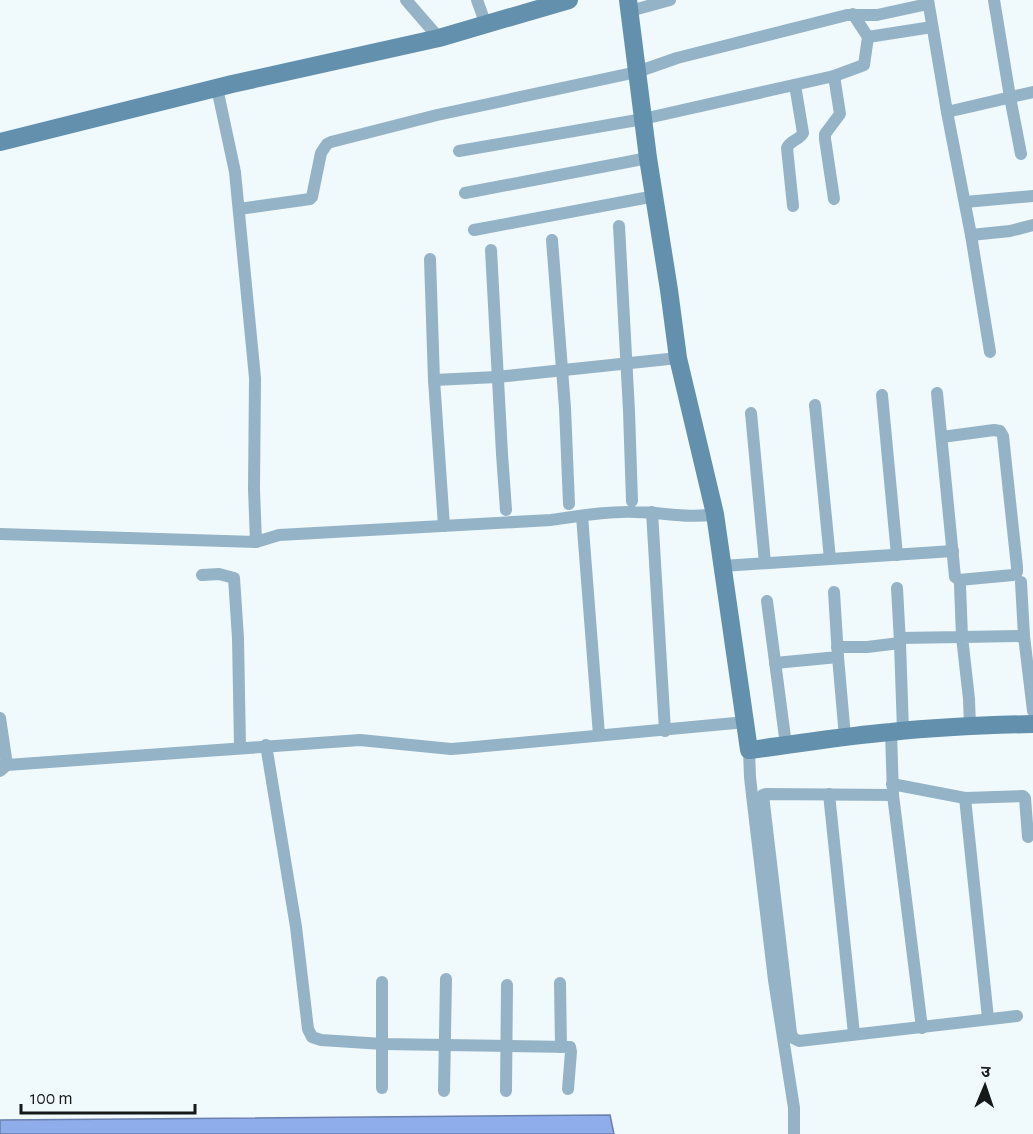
<svg xmlns="http://www.w3.org/2000/svg" width="1033" height="1134" viewBox="0 0 1033 1134" font-family="'Alegreya Sans','Noto Sans Devanagari',sans-serif">
  <rect width="100%" height="100%" fill="#f0fafc"/>
  <!-- water -->
  <path fill="#8faceb" stroke="#6b80ac" stroke-width="1.5" d="M 610,1115 L 614,1134 L 0,1134 L 0,1120 Z"/>
  <g fill="none" stroke-linecap="round" stroke-linejoin="round">
    <!-- street -->
    <g stroke="#95b3c6" stroke-width="12">
      <path d="M 406,0 L 439,38"/>
      <path d="M 477,0 L 486,25"/>
      <path d="M 928,0 L 947,112 L 1033,92"/>
      <path d="M 994,0 L 1010,97 L 1021,154"/>
      <path d="M 630,11 L 670,0"/>
      <path d="M 868,37 L 932,27"/>
      <path d="M 217,88 L 235,172 L 255,378 L 254,489 L 256,542"/>
      <path d="M 947,112 L 971,235 L 990,352"/>
      <path d="M 459,151 L 643,119 L 834,76 L 864,65 L 868,37 L 853,14"/>
      <path d="M 465,193 L 648,158"/>
      <path d="M 834,199 L 825,139 L 825,134 L 840,114 L 834,76"/>
      <path d="M 965,202 L 1033,196"/>
      <path d="M 793,206 L 787,148 C 790,140 800,140 803,133 L 795,85"/>
      <path d="M 239,209 L 310,199 L 312,197 L 321,153 L 327,144 L 331,142 L 437,115 L 637,72 L 677,58 L 847,15 L 877,15 L 928,4"/>
      <path d="M 619,226 L 629,411 L 632,501"/>
      <path d="M 474,230 L 655,196"/>
      <path d="M 971,235 L 1010,231 L 1033,225"/>
      <path d="M 552,240 L 565,408 L 569,504"/>
      <path d="M 491,250 L 502,454 L 506,510"/>
      <path d="M 430,259 L 434,380 L 444,526"/>
      <path d="M 434,380 L 497,377 L 678,358"/>
      <path d="M 937,393 L 955,577 L 959,580 L 1013,575 L 1017,572 L 1017,567 L 1003,436 L 1000,431 L 994,430 L 942,437"/>
      <path d="M 882,395 L 897,555"/>
      <path d="M 815,405 L 830,559"/>
      <path d="M 751,413 L 765,563"/>
      <path d="M 652,512 L 665,731"/>
      <path d="M 582,516 L 599,735"/>
      <path d="M 0,534 L 256,542 L 279,535 L 551,520 C 579,516 608,511 635,512 C 662,512 689,519 715,514"/>
      <path d="M 722,566 L 953,551"/>
      <path d="M 202,575 L 219,574 L 234,578 L 238,638 L 240,747"/>
      <path d="M 1021,582 L 1024,636"/>
      <path d="M 767,601 L 786,745"/>
      <path d="M 900,638 L 962,637 L 960,585"/>
      <path d="M 900,643 L 903,731"/>
      <path d="M 837,647 L 867,647 L 900,643 L 897,588"/>
      <path d="M 838,657 L 845,737"/>
      <path d="M 775,663 L 838,657 L 834,592"/>
      <path d="M 0,718 L 7,765 L 1,766"/>
      <path d="M 970,726 L 969,699 L 962,637 L 1024,636 L 1033,711"/>
      <path d="M 891,732 L 893,795 L 922,1028"/>
      <path d="M 266,745 L 296,927 L 308,1029 L 312,1037 L 321,1040 L 383,1044 L 570,1047 L 571,1052 L 568,1089"/>
      <path d="M 749,750 L 750,777 L 752,795 L 774,980 L 794,1108 L 794,1134"/>
      <path d="M 0,771 L 7,765 L 360,740 L 451,749 L 464,748 L 746,722"/>
      <path d="M 892,784 L 965,798 L 1023,796 L 1025,798 L 1028,837"/>
      <path d="M 829,794 L 854,1034"/>
      <path d="M 893,795 L 766,794 L 763,795 L 791,1033 L 793,1038 L 799,1041 L 1017,1016"/>
      <path d="M 965,798 L 988,1018"/>
      <path d="M 560,983 L 561,1047"/>
      <path d="M 382,1088 L 382,982"/>
      <path d="M 444,1091 L 446,979"/>
      <path d="M 506,1091 L 507,985"/>
    </g>
    <!-- secondary -->
    <g stroke="#6390ad" stroke-width="18">
      <path d="M 628,0 L 648,158 L 669,290 L 678,358 L 715,514 L 749,750 C 797,744 843,736 891,732 C 938,727 986,725 1033,724"/>
      <path d="M 0,142 L 232,84 L 439,38 L 569,0"/>
    </g>
  </g>
  <!-- north arrow -->
  <g transform="translate(985 1086) rotate(2)" stroke="#f0fafc" stroke-width="4.5" paint-order="stroke">
  <path d="M0-4.5L10 22L0 15L-10 22Z" fill="#16191a"/>
  <text y="-9" font-size="16" font-weight="bold" text-anchor="middle" fill="#16191a">उ</text>
  </g>
  <!-- scale -->
  <path d="M21 1104v9h174v-9" fill="none" stroke="#16191a" stroke-width="3"/>
  <text x="30" y="1104" font-size="18" fill="#16191a" stroke="#f0fafc" stroke-width="4.5" paint-order="stroke">100 m</text>
</svg>
